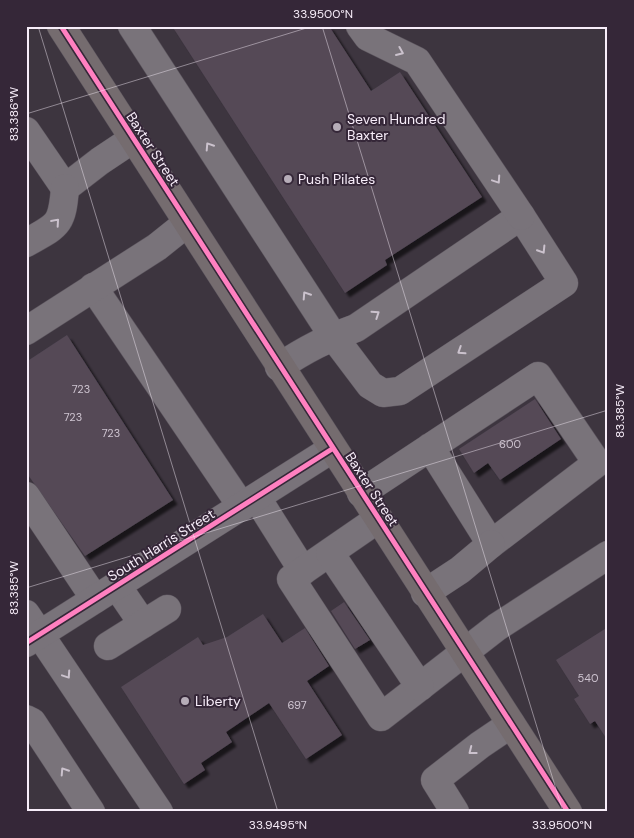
<svg xmlns="http://www.w3.org/2000/svg" width="634" height="838" viewBox="0 0 634 838" font-family="'DM Sans',sans-serif">
  <defs>
    <filter id="shadow"><feDropShadow dx="4.5" dy="4.5" stdDeviation="1" flood-color="#0009"/></filter>
  </defs>
  <rect width="100%" height="100%" fill="#3d353f"/>
  <!-- building -->
  <g fill="#544956" filter="url(#shadow)">
    <path d="M 172,26 L 329,26 L 371,91 L 400,72 L 482,197 L 385,260 L 387,265 L 345,293 Z"/>
    <path d="M 67,335 L 173,500 L 85,556 L 26,472 L 26,362 Z"/>
    <path d="M 535,399 L 561,439 L 500,480 L 488,463 L 474,473 L 459,449 Z"/>
    <path d="M 344,602 L 370,640 L 355,649 L 331,611 Z"/>
    <path d="M 263,614 L 282,643 L 305,628 L 329,666 L 307,681 L 342,735 L 306,759 L 269,703 L 226,732 L 232,742 L 201,763 L 205,770 L 184,784 L 121,687 L 198,637 L 203,645 L 227,637 Z"/>
    <path d="M 608,627 L 608,741 L 595,721 L 590,724 L 574,699 L 579,696 L 556,660 Z"/>
  </g>
  <g fill="none" stroke-linecap="round" stroke-linejoin="round">
    <defs>
      <g id="minor">
        <path d="M 132,26 L 333,336 L 370,385 L 383,393 L 400,391 L 564,283 L 521,216 L 356,328 C 326,339 306,349 279,367"/>
        <path d="M 360,26 L 368,37 L 417,61 L 521,216"/>
        <path d="M 26,131 L 65,188 L 100,161 L 133,139"/>
        <path d="M 26,243 C 58,225 62,226 65,188"/>
        <path d="M 93,287 L 242,507"/>
        <path d="M 26,331 L 157,247 L 187,223"/>
        <path d="M 361,493 L 538,376 L 597,463 L 491,544 L 430,447"/>
        <path d="M 26,496 L 95,599"/>
        <path d="M 257,498 L 303,571"/>
        <path d="M 378,519 L 291,579 L 381,717 L 497,627 L 608,555"/>
        <path d="M 330,553 L 420,687"/>
        <path d="M 117,586 L 143,624"/>
        <path d="M 425,593 L 460,570 L 491,544"/>
        <path d="M 26,614 L 159,812"/>
        <path d="M 26,643 L 332,449"/>
        <path d="M 108,646 L 167,609"/>
        <path d="M 26,719 L 32,722 L 91,812"/>
        <path d="M 455,812 L 435,780 L 480,745 L 511,724"/>
      </g>
      <path id="major" d="M 61,26 L 568,812"/>
    </defs>
    <!-- minor casing -->
    <use href="#minor" stroke="#5a535c" stroke-width="29"/>
    <!-- major casing -->
    <use href="#major" stroke="#5a535c" stroke-width="29"/>
    <!-- minor -->
    <use href="#minor" stroke="#79737a" stroke-width="28"/>
    <!-- major -->
    <use href="#major" stroke="#756c6f" stroke-width="28"/>
    <defs>
      <g id="cycleway">
        <path d="M 61,26 L 568,812"/>
        <path d="M 26,643 L 332,449"/>
      </g>
    </defs>
    <!-- cycleway casing -->
    <use href="#cycleway" stroke="#352738" stroke-width="8"/>
    <!-- cycleway -->
    <use href="#cycleway" stroke="#ff80c0" stroke-width="5"/>
  </g>
  <!-- one-way arrows -->
  <defs><path id="oneway-chevron" d="M-2-3.5L2.5 0L-2 3.5" fill="none" stroke-width="1.6" stroke-linecap="round" stroke-linejoin="round" transform="scale(1.25)"/></defs>
  <g stroke="#cbc2cd">
    <use href="#oneway-chevron" transform="translate(400 52) rotate(23)"/>
    <use href="#oneway-chevron" transform="translate(209 146) rotate(-123)"/>
    <use href="#oneway-chevron" transform="translate(497 180) rotate(56)"/>
    <use href="#oneway-chevron" transform="translate(56 222) rotate(-49)"/>
    <use href="#oneway-chevron" transform="translate(542 250) rotate(58)"/>
    <use href="#oneway-chevron" transform="translate(306 295) rotate(-123)"/>
    <use href="#oneway-chevron" transform="translate(376 314) rotate(-34)"/>
    <use href="#oneway-chevron" transform="translate(461 351) rotate(147)"/>
    <use href="#oneway-chevron" transform="translate(67 675) rotate(56)"/>
    <use href="#oneway-chevron" transform="translate(472 751) rotate(142)"/>
    <use href="#oneway-chevron" transform="translate(64 771) rotate(-123)"/>
  </g>
  <!-- ticks -->
  <path fill="none" stroke="#f7edf9" stroke-width="1" stroke-opacity="0.45" d="M 38,26 L 278,812M 322,26 L 563,812M 607,26 L 608,29M 26,114 L 313,26M 26,588 L 608,410"/>
  <!-- markers -->
  <g fill="#b6adb8" stroke="#352738" stroke-width="2">
    <circle cx="337" cy="127" r="5"/>
    <circle cx="288" cy="179" r="5"/>
    <circle cx="185" cy="701" r="5"/>
  </g>
  <g text-anchor="middle" dominant-baseline="central" stroke-width="4" stroke-linejoin="round" paint-order="stroke">
    <!-- number labels -->
    <g font-size="11" fill="#cec4d0">
      <text x="81" y="389">723</text>
      <text x="73" y="417">723</text>
      <text x="111" y="433">723</text>
      <text x="510" y="444">600</text>
      <text x="588" y="678">540</text>
      <text x="297" y="705">697</text>
    </g>
    <!-- poi labels -->
    <g font-size="14" fill="#f7edf9" stroke="#352738" text-anchor="start">
      <text x="347" y="119">Seven Hundred<tspan x="347" dy="16">Baxter</tspan></text>
      <text x="298" y="179">Push Pilates</text>
      <text x="195" y="701">Liberty</text>
    </g>
    <!-- street labels -->
    <g font-size="14" fill="#f7edf9" stroke="#352738">
      <text transform="translate(153 149) rotate(57)">Baxter Street</text>
      <text transform="translate(372 489) rotate(57)">Baxter Street</text>
      <text transform="translate(161 545) rotate(-32)">South Harris Street</text>
    </g>
  </g>
  <!-- border -->
  <rect width="634" height="838" fill="none" stroke="#352738" stroke-width="55"/>
  <rect x="28" y="28" width="578" height="782" fill="none" stroke="#f7edf9" stroke-width="2"/>
  <g font-size="12" text-anchor="middle" fill="#f7edf9">
    <text x="323" y="18">33.9500°N</text>
    <text transform="translate(14 114) rotate(-90)" y="4">83.386°W</text>
    <text transform="translate(620 411) rotate(-90)" y="4">83.385°W</text>
    <text transform="translate(14 588) rotate(-90)" y="4">83.385°W</text>
    <text x="278" y="829">33.9495°N</text>
    <text x="562" y="829">33.9500°N</text>
  </g>
</svg>
